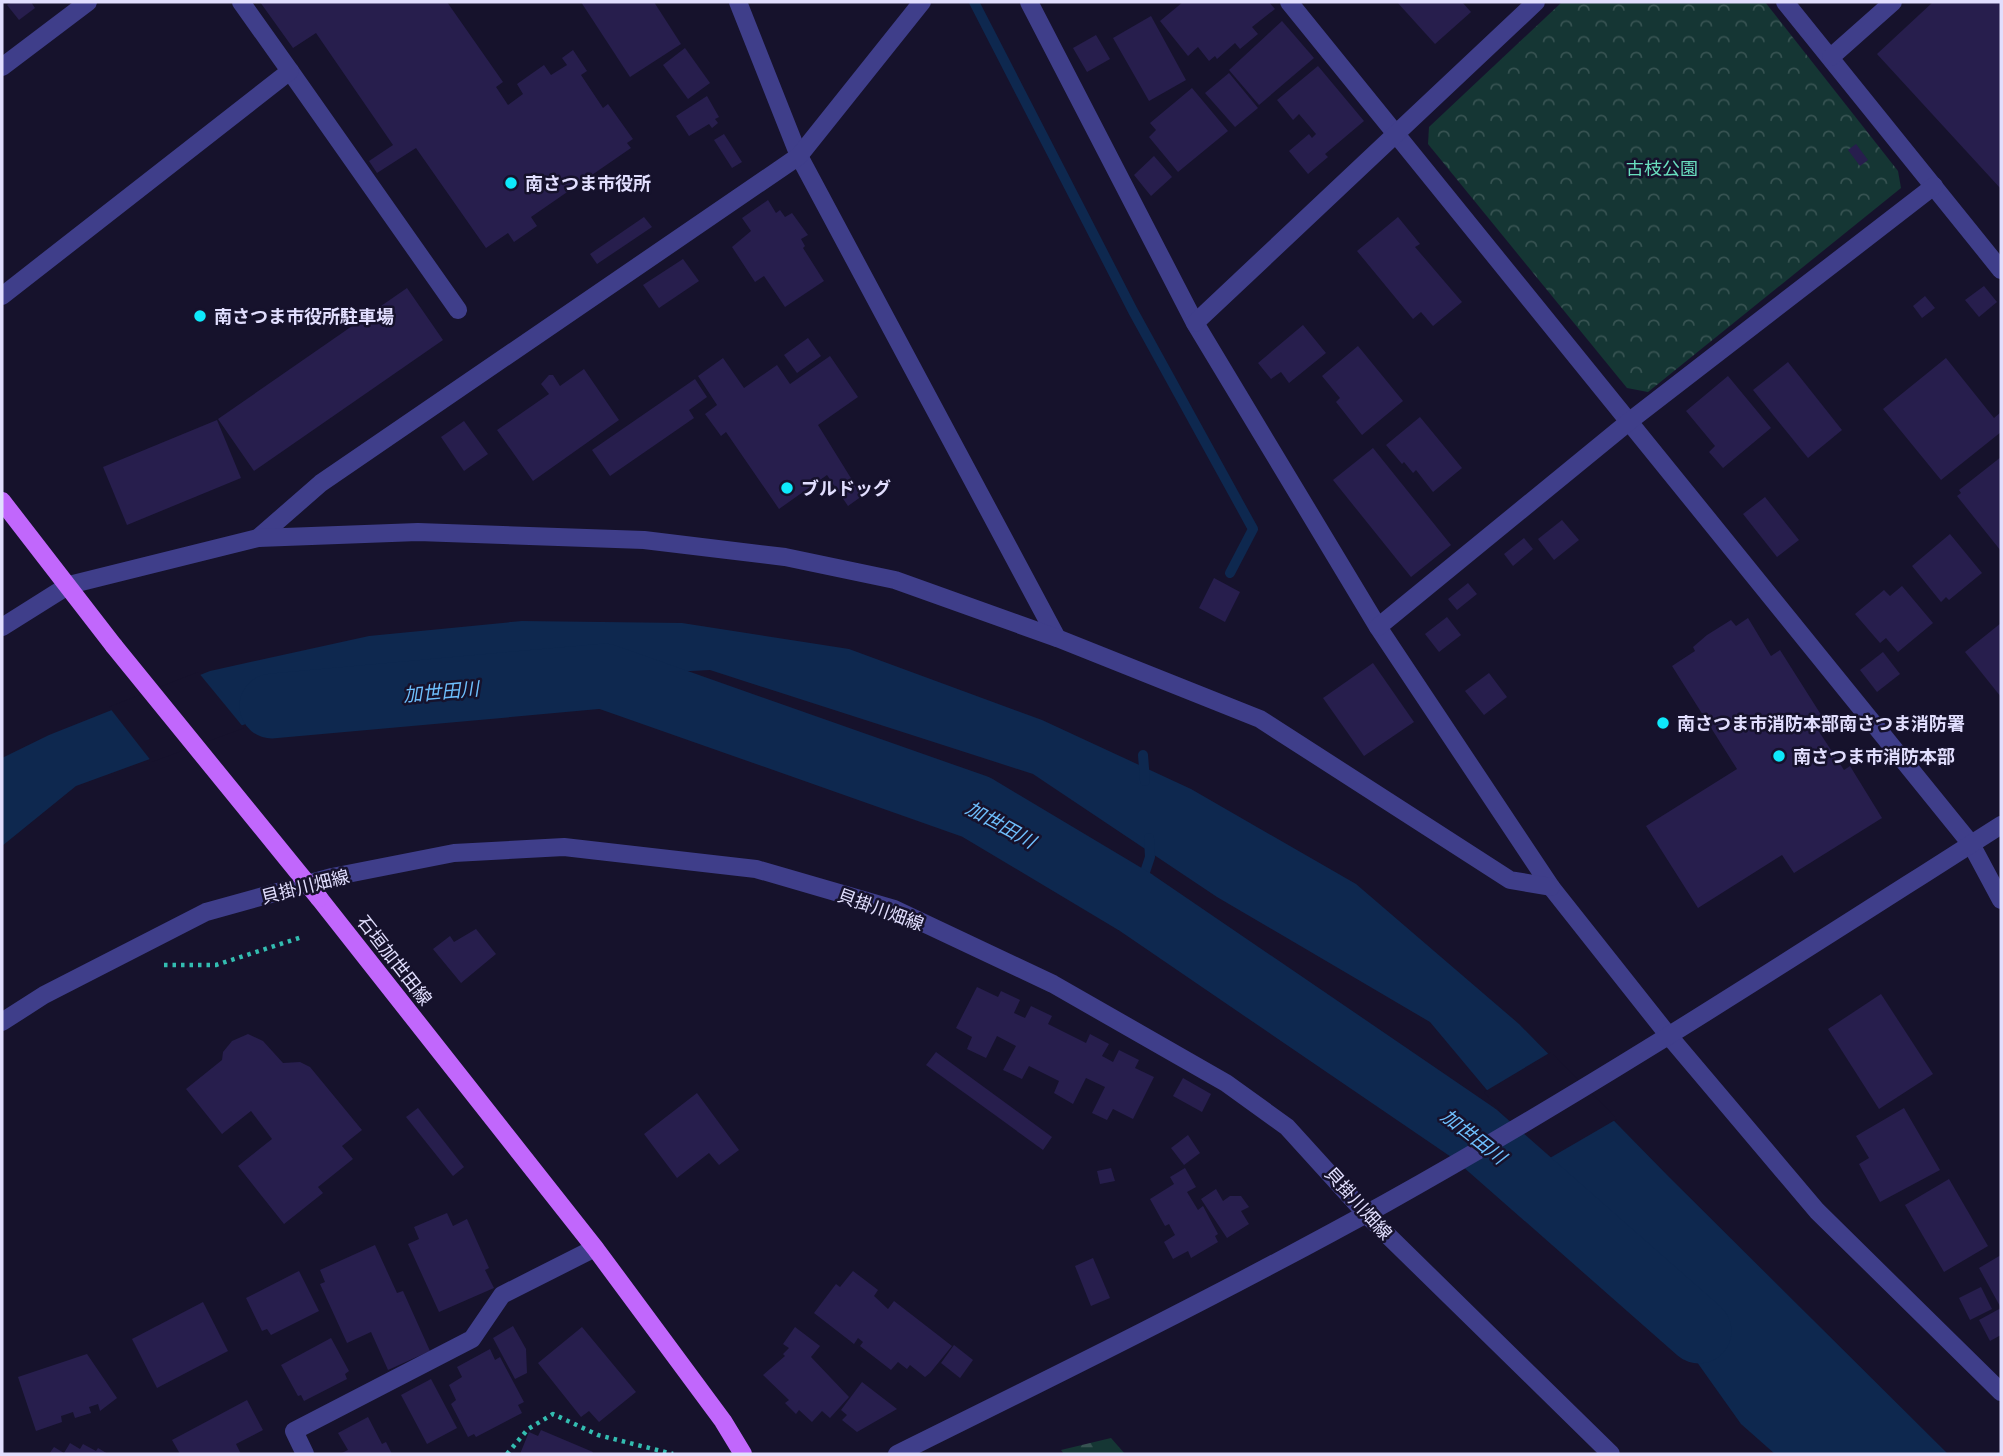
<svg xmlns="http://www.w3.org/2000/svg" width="2003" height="1456" viewBox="0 0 2003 1456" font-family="Lato,'Noto Sans JP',sans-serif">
  <defs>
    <pattern id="forest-firs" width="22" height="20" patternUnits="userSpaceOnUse" patternTransform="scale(1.75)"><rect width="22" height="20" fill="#153634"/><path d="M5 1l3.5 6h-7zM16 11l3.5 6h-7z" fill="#375352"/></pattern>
    <pattern id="park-crowns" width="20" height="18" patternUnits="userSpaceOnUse" patternTransform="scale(1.75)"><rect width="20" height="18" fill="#153634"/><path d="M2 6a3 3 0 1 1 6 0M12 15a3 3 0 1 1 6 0" fill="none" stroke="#375352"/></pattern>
  </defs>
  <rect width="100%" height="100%" fill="#16122c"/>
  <!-- forest -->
  <path fill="url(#forest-firs)" d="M 1111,1438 L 1125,1454 L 1064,1454 L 1061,1450 Z"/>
  <!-- park -->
  <path fill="url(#park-crowns)" d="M 1562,2 L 1765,2 L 1898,171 L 1901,188 L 1648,392 L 1627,388 L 1428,144 L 1429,127 Z"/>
  <!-- water -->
  <path fill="#0e284f" d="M 522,621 L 682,623 L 849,649 L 1042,720 L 1191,789 L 1356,884 L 1519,1024 L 1669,1177 L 1948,1454 L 1775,1454 L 1741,1424 L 1598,1223 L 1430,1022 L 1217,897 L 1033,774 L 710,670 L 421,685 L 265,717 L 76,786 L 2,846 L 2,758 L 49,735 L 210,671 L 369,636 Z"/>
  <!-- pier -->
  <g fill="#16122c">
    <path d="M 198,672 L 244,728 L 152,762 L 109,707 Z"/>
    <path d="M 1551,1052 L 1617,1119 L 1543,1162 L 1484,1092 Z"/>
  </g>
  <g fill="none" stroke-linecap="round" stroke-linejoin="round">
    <!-- stream -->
    <g stroke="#0e284f" stroke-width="10">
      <path d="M 974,2 L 1133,311 L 1253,529 L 1230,573"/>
      <path d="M 1143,755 L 1145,781"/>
      <path d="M 1135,902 L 1150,857 L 1149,838"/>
    </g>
    <!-- river -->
    <path stroke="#0e284f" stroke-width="65" d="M 272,706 L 604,676 L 976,807 L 1135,902 L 1475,1134 L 1699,1331"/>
  </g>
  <!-- building -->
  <g fill="#271e4d">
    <path d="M 12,2 L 31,2 L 35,8 L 19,20 L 7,5 Z"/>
    <path d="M 260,2 L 447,2 L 503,82 L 496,87 L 508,105 L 523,94 L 517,84 L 544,65 L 551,75 L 567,65 L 562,58 L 573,50 L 587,71 L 581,75 L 603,108 L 608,104 L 633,139 L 627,143 L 631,148 L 531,217 L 537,226 L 514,242 L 508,233 L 486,248 L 416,148 L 377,173 L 369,161 L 393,145 L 316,33 L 293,48 Z"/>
    <path d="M 581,2 L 654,2 L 681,44 L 630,77 Z"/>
    <path d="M 1183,2 L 1269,2 L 1275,9 L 1252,27 L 1258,34 L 1240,49 L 1235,43 L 1217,59 L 1215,56 L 1209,61 L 1198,47 L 1188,56 L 1160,21 Z"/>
    <path d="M 1397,2 L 1462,2 L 1471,12 L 1435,44 Z"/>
    <path d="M 1933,2 L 2001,2 L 2001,189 L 1877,54 Z"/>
    <path d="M 1151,16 L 1186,80 L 1149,101 L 1113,38 Z"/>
    <path d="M 1282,21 L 1314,58 L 1259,105 L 1229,70 Z"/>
    <path d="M 1096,35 L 1110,59 L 1087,72 L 1073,48 Z"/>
    <path d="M 685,48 L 710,83 L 688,99 L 663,65 Z"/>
    <path d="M 1318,66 L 1364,121 L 1325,154 L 1328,157 L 1308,174 L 1289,151 L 1309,134 L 1312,138 L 1316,134 L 1299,114 L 1293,120 L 1277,100 Z"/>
    <path d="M 1229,73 L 1258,108 L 1235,127 L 1205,93 Z"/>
    <path d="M 1192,88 L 1228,131 L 1178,172 L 1149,137 L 1156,130 L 1150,123 Z"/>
    <path d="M 707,96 L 719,117 L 715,119 L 718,123 L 712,128 L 709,124 L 689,136 L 676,116 Z"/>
    <path d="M 724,134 L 742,162 L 732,168 L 714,140 Z"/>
    <path d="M 1856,144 L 1868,160 L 1860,166 L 1848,150 Z"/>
    <path d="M 1154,156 L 1172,177 L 1151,196 L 1134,175 Z"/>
    <path d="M 768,200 L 776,213 L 780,210 L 785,217 L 792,213 L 808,235 L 801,239 L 805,246 L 803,248 L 824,281 L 785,307 L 764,276 L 755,282 L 732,247 L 751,231 L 742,218 Z"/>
    <path d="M 644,217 L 652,227 L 597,264 L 590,254 Z"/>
    <path d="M 1398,217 L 1420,244 L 1415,247 L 1462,302 L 1433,326 L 1421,312 L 1413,319 L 1357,251 Z"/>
    <path d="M 683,259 L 699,281 L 659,308 L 643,285 Z"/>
    <path d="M 1984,286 L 1997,302 L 1979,317 L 1965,300 Z"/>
    <path d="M 407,288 L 443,340 L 254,471 L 218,419 Z"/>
    <path d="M 1925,296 L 1935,308 L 1922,318 L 1913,306 Z"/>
    <path d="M 1303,325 L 1326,353 L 1289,383 L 1281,372 L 1271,379 L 1258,363 Z"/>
    <path d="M 808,338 L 821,356 L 797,373 L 784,355 Z"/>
    <path d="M 1358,346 L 1403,401 L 1362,435 L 1336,402 L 1340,398 L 1322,376 Z"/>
    <path d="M 830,356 L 858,397 L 818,425 L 862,496 L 848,506 L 827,475 L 779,509 L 726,432 L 721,436 L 705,414 L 717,405 L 698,376 L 723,358 L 744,388 L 777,365 L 790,384 Z"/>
    <path d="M 1946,358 L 1994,418 L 2001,412 L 2001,432 L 1941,480 L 1883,409 Z"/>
    <path d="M 1788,362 L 1842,430 L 1808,458 L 1753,390 Z"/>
    <path d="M 584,369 L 619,420 L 533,481 L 497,430 L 549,394 L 541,384 L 549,375 L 553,375 L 560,386 Z"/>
    <path d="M 1728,376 L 1771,428 L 1723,468 L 1709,452 L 1715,446 L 1686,411 Z"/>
    <path d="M 695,379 L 707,397 L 689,410 L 694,418 L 610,476 L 592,450 Z"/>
    <path d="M 1420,417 L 1462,468 L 1433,492 L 1416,470 L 1413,473 L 1404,462 L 1402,464 L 1386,445 Z"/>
    <path d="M 217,420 L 241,478 L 127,525 L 103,467 Z"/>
    <path d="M 464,421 L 488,454 L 464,471 L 441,437 Z"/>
    <path d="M 1373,448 L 1451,545 L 1411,577 L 1333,480 Z"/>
    <path d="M 2001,457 L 2001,551 L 1957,496 L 1961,493 L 1959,490 Z"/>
    <path d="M 1765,497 L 1799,540 L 1777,557 L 1743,514 Z"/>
    <path d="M 1562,520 L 1579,540 L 1554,560 L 1538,539 Z"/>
    <path d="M 1950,534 L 1982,573 L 1949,600 L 1946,597 L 1941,602 L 1912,566 Z"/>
    <path d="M 1524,538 L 1533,549 L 1513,566 L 1504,554 Z"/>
    <path d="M 1214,578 L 1240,592 L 1225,622 L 1199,608 Z"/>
    <path d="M 1468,583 L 1477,594 L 1457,610 L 1448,599 Z"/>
    <path d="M 1902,586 L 1933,623 L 1898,652 L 1886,638 L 1880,643 L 1855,614 L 1884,590 L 1890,596 Z"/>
    <path d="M 1447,617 L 1461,635 L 1439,652 L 1425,634 Z"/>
    <path d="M 1748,618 L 1771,656 L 1780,650 L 1825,721 L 1816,727 L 1844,770 L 1850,766 L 1882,818 L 1794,873 L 1782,855 L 1698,908 L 1646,826 L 1737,769 L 1672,666 L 1695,651 L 1693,647 L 1707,635 L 1731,620 L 1736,626 Z"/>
    <path d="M 2001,623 L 2001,697 L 1965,652 Z"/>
    <path d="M 1883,652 L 1900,674 L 1877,692 L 1860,670 Z"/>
    <path d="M 1373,663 L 1414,722 L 1364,756 L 1323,698 Z"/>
    <path d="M 1489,673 L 1507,697 L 1484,715 L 1465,691 Z"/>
    <path d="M 476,929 L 496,954 L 461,983 L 433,949 L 450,936 L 454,942 Z"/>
    <path d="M 977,987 L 998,997 L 1001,991 L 1020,1000 L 1014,1013 L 1025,1018 L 1031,1006 L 1052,1016 L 1048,1024 L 1086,1043 L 1090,1034 L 1109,1044 L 1102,1056 L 1113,1062 L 1119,1050 L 1139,1060 L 1135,1068 L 1154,1077 L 1133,1119 L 1113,1109 L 1107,1120 L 1092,1113 L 1105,1087 L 1086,1078 L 1073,1104 L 1054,1093 L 1059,1081 L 1029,1066 L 1022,1079 L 1003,1070 L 1016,1046 L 997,1036 L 986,1058 L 967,1049 L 972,1037 L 956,1028 Z"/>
    <path d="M 1881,994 L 1933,1074 L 1879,1109 L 1828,1029 Z"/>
    <path d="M 248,1034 L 263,1041 L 283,1063 L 300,1062 L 310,1067 L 362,1130 L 342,1146 L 353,1159 L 318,1187 L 323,1193 L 284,1224 L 238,1166 L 272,1139 L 251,1111 L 222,1134 L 186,1089 L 222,1060 L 223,1052 L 232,1041 Z"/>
    <path d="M 936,1052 L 1052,1137 L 1043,1150 L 926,1065 Z"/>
    <path d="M 1183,1078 L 1211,1094 L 1202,1112 L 1173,1096 Z"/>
    <path d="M 697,1093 L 739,1150 L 719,1165 L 709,1153 L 677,1178 L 644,1134 Z"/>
    <path d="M 418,1108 L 464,1167 L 453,1176 L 406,1117 Z"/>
    <path d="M 1904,1108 L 1940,1170 L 1880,1202 L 1859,1164 L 1869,1158 L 1856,1136 Z"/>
    <path d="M 1188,1135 L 1200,1153 L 1184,1165 L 1171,1148 Z"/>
    <path d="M 1111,1168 L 1115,1181 L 1100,1184 L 1097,1171 Z"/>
    <path d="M 1185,1168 L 1196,1187 L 1187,1192 L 1198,1210 L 1203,1206 L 1218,1234 L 1215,1236 L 1218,1242 L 1191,1258 L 1188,1251 L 1173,1259 L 1164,1242 L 1175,1235 L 1169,1224 L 1165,1226 L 1150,1199 L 1174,1184 L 1170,1177 Z"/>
    <path d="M 1949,1179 L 1988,1246 L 1944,1272 L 1905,1205 Z"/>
    <path d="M 1216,1189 L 1223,1201 L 1230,1196 L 1241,1196 L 1249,1207 L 1241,1211 L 1249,1224 L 1227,1238 L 1201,1199 Z"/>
    <path d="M 447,1213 L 453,1226 L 467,1219 L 489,1268 L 485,1270 L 494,1288 L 439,1312 L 408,1244 L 419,1239 L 414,1227 Z"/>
    <path d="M 375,1245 L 397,1293 L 403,1291 L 430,1351 L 388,1370 L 371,1332 L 347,1343 L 320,1284 L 325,1282 L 320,1270 Z"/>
    <path d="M 2001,1255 L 2001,1308 L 1979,1268 Z"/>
    <path d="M 1093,1258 L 1110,1298 L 1091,1306 L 1075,1266 Z"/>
    <path d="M 299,1271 L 319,1311 L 271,1335 L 267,1329 L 262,1331 L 246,1298 Z"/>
    <path d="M 853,1271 L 878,1290 L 874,1296 L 888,1309 L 894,1301 L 952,1346 L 930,1373 L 925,1377 L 910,1365 L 907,1369 L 898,1362 L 891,1370 L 860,1346 L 863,1342 L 858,1338 L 854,1344 L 814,1313 L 836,1284 L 840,1287 Z"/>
    <path d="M 1981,1287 L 1992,1309 L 1970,1320 L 1959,1298 Z"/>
    <path d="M 203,1302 L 228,1351 L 157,1388 L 132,1339 Z"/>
    <path d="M 2001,1308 L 2001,1335 L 1990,1341 L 1979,1320 Z"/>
    <path d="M 513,1326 L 526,1349 L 527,1373 L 515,1379 L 493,1338 Z"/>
    <path d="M 582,1327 L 636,1392 L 599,1422 L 589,1411 L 581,1417 L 538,1363 Z"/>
    <path d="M 795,1327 L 820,1346 L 811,1357 L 849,1397 L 830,1418 L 822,1411 L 812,1422 L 799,1410 L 796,1414 L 785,1403 L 789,1400 L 763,1375 L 785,1356 L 783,1354 L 789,1348 L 783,1344 Z"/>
    <path d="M 331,1338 L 349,1371 L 345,1374 L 347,1379 L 304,1401 L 301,1395 L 298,1396 L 281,1365 Z"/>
    <path d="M 954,1345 L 973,1360 L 960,1378 L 941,1363 Z"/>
    <path d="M 490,1349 L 495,1360 L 500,1357 L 524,1402 L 518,1405 L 522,1413 L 476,1437 L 474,1434 L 468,1437 L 451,1404 L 456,1400 L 449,1385 L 462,1377 L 457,1367 Z"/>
    <path d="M 87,1354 L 117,1398 L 100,1411 L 98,1404 L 89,1407 L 91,1413 L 75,1418 L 73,1412 L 61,1416 L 62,1422 L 36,1431 L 18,1377 Z"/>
    <path d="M 431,1379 L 457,1428 L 427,1444 L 401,1395 Z"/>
    <path d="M 862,1382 L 897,1409 L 857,1432 L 842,1420 L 847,1415 L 841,1410 Z"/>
    <path d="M 247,1400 L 263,1430 L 236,1444 L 241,1454 L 180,1454 L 172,1440 Z"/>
    <path d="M 368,1417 L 382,1444 L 386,1442 L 392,1454 L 340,1454 L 348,1450 L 338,1433 Z"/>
    <path d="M 541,1430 L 593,1452 L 592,1454 L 520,1454 L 529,1432 L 538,1436 Z"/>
    <path d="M 70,1443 L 80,1449 L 83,1444 L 96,1451 L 98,1448 L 108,1454 L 49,1454 L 54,1447 L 64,1453 Z"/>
  </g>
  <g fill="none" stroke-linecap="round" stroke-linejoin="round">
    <!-- path -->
    <g stroke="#33bdb1" stroke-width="4.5" stroke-dasharray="3.5 5" stroke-linecap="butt">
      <path d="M 164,965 L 216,965 L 302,937"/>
      <path d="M 507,1454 L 528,1429 L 553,1414 L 598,1435 L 673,1454"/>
    </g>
    <!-- minor -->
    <g stroke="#3f3e8a" stroke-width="18">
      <path d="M 738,2 L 799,156 L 1057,638"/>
      <path d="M 1029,2 L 1195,323 L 1378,627 L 1551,887 L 1669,1036 L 1817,1211 L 2001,1392"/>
      <path d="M 1289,2 L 1971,844 L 2001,900"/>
      <path d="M 1785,2 L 2001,270"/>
      <path d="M 1831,57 L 1893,2"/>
      <path d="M 2,67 L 88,2"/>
      <path d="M 290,71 L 458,310"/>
      <path d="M 2,296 L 290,71 L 241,2"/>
      <path d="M 1195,323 L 1536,2"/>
      <path d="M 258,538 L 321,483 L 799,156 L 922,2"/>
      <path d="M 2,627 L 69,585 L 258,538 L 418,532 L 644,540 L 785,557 L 895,580 L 1057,638 L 1260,719 L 1510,880 L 1551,887"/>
      <path d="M 1378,627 L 1631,420 L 1934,186"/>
      <path d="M 2,1022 L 44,995 L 206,912 L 332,877 L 454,853 L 564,847 L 756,869 L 894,909 L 1053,984 L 1226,1083 L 1287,1127 L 1366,1214 L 1611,1454"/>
      <path d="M 305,1454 L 294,1431 L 472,1339 L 502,1295 L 595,1248"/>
      <path d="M 897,1454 C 1061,1373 1225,1292 1386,1203 C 1596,1086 1798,954 2001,825"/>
    </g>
    <!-- major -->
    <g stroke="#c167fc" stroke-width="18">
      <path d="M 2,501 L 114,646"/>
      <path d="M 319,898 L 595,1248 L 723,1421 L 743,1454"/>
    </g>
    <!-- major-bridge -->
    <path stroke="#c167fc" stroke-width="18" d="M 114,646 L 319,898"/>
  </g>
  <!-- markers -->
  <g fill="#0ee9fb" stroke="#16122c" stroke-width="2.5">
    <circle cx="511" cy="183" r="7"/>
    <circle cx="200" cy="316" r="7"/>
    <circle cx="787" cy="488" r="7"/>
    <circle cx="1663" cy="723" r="7"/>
    <circle cx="1779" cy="756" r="7"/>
  </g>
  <g text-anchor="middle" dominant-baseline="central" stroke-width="5" stroke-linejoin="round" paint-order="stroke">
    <!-- park labels -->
    <g font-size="18" fill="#69dfbf" stroke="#16122c">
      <text x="1662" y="168">古枝公園</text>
    </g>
    <!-- poi labels -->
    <g font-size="18" font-weight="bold" fill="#e1defe" stroke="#16122c" text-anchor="start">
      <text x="525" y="183">南さつま市役所</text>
      <text x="214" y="316">南さつま市役所駐車場</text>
      <text x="801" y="488">ブルドッグ</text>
      <text x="1677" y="723">南さつま市消防本部南さつま消防署</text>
      <text x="1793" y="756">南さつま市消防本部</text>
    </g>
    <!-- street labels -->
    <g font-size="18" fill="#e1defe" stroke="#16122c">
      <text transform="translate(305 886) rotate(-14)">貝掛川畑線</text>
      <text transform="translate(881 909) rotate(20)">貝掛川畑線</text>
      <text transform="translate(395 960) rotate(52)">石垣加世田線</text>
      <text transform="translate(1359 1203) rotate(48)">貝掛川畑線</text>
    </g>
    <!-- water labels -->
    <g font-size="19" font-style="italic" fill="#6ebefc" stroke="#16122c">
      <text transform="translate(441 691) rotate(-5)">加世田川</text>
      <text transform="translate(1001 824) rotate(29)">加世田川</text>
      <text transform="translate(1474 1136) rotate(38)">加世田川</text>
    </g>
  </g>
  <!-- border -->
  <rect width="2003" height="1456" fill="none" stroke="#e1defe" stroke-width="7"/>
</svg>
